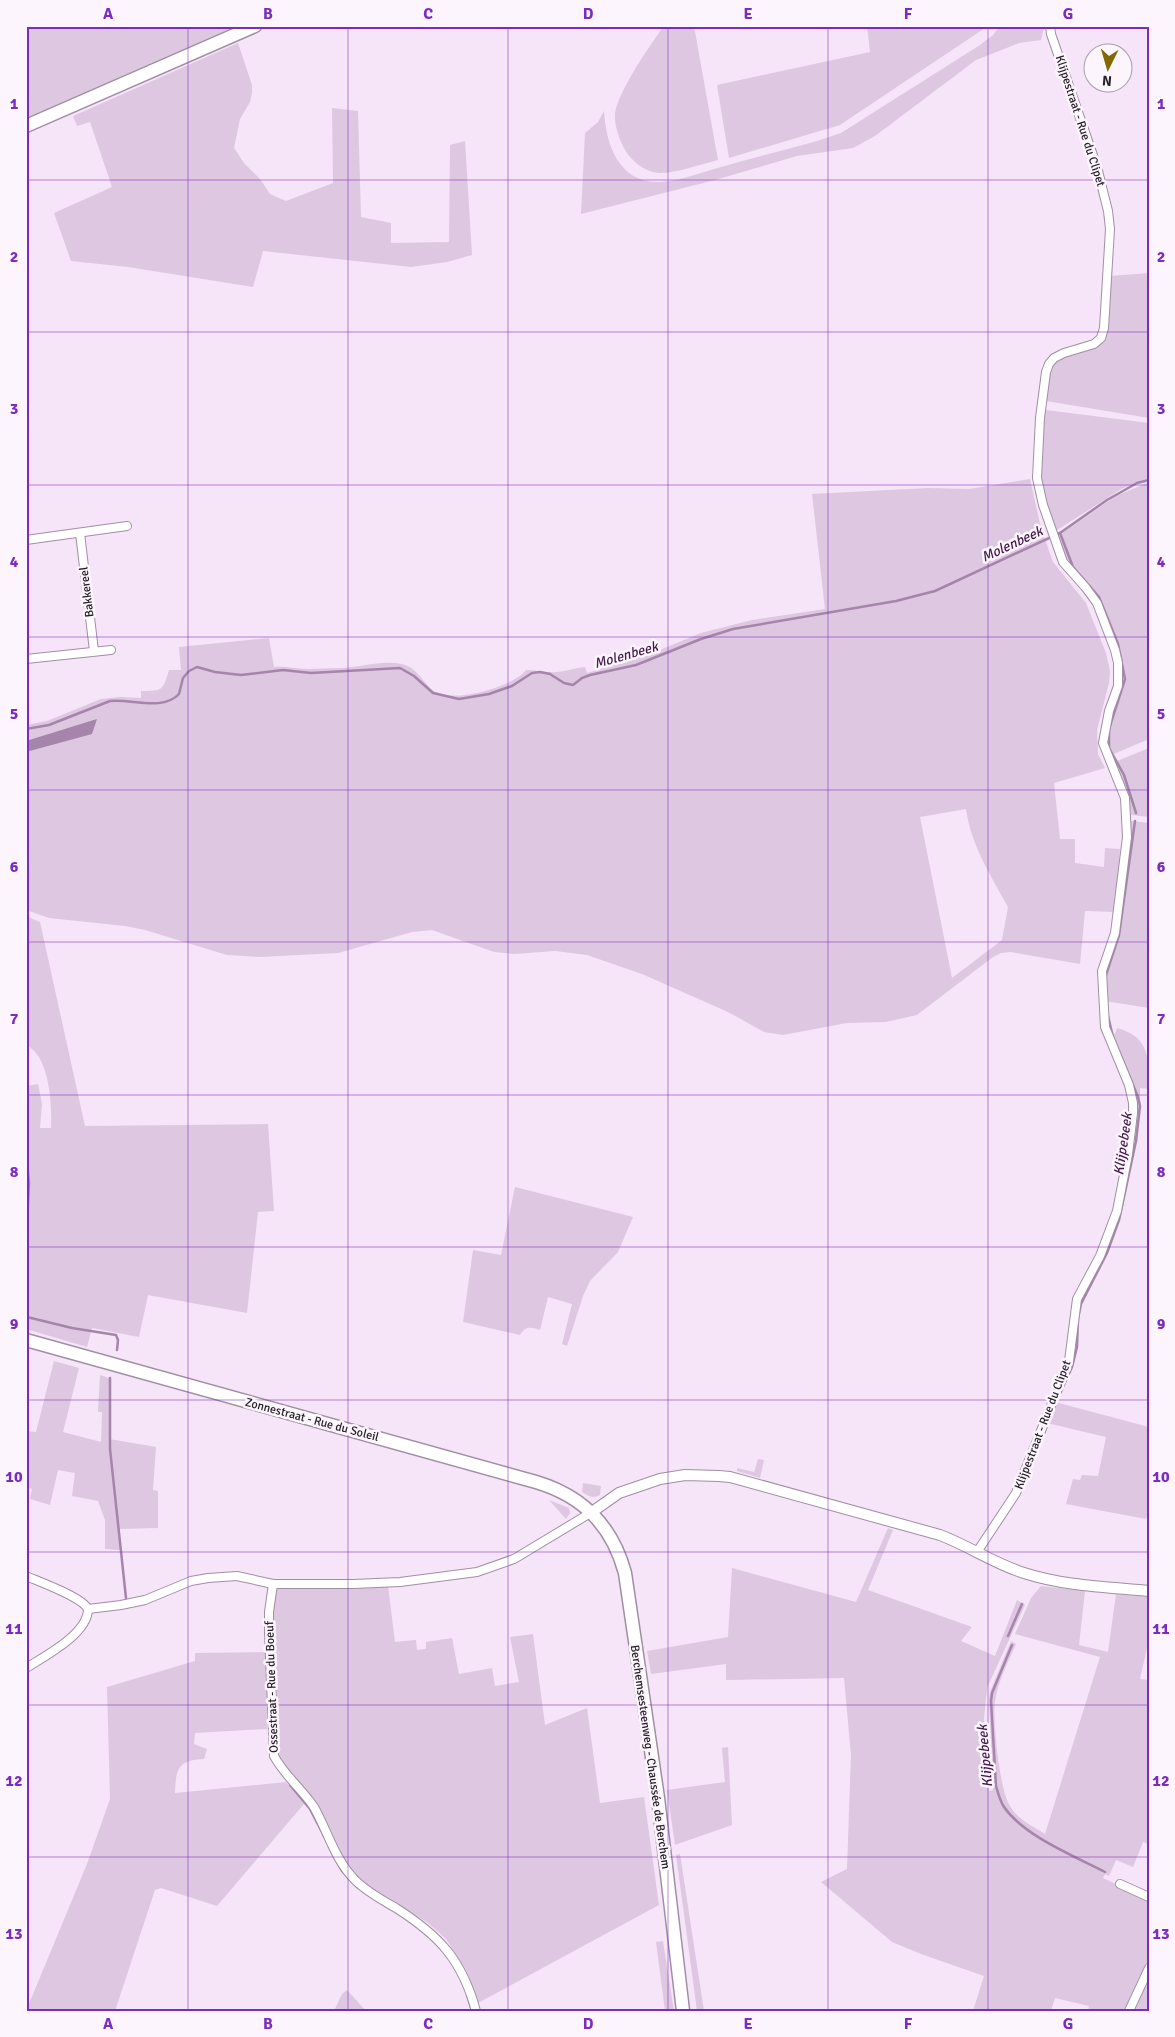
<svg xmlns="http://www.w3.org/2000/svg" width="1175" height="2037" viewBox="0 0 1175 2037" font-family="Signika,sans-serif">
  <rect width="100%" height="100%" fill="#f6e4f9"/>
  <!-- green -->
  <g fill="#dec7e1" fill-rule="evenodd">
    <path d="M 26,26 L 238,26 L 26,118 Z"/>
    <path d="M 664,26 L 694,26 L 718,160 C 701,164 674,174 658,173 C 645,171 634,163 627,153 C 620,142 614,126 615,113 C 619,90 650,45 664,26 Z"/>
    <path d="M 867,26 L 988,26 L 840,125 L 729,158 L 717,85 L 870,52 Z"/>
    <path d="M 1000,26 L 1043,26 L 1044,28 L 1041,40 L 1019,43 L 976,60 L 875,136 L 853,148 L 797,156 L 715,180 L 581,214 L 585,133 L 598,122 L 604,111 C 606,145 619,184 661,182 C 679,181 703,172 721,167 C 753,158 785,150 817,141 L 841,133 L 980,45 L 993,35 Z"/>
    <path d="M 238,43 L 252,85 L 252,93 L 250,102 L 240,119 L 234,148 L 244,163 L 260,179 L 270,194 L 286,201 L 333,183 L 332,108 L 358,111 L 361,217 L 391,223 L 391,243 L 449,242 L 450,145 L 465,141 L 472,255 L 447,262 L 411,267 L 263,251 L 253,287 L 128,267 L 71,261 L 54,213 L 112,187 L 90,122 L 77,126 L 73,116 Z"/>
    <path d="M 1149,273 L 1149,418 L 1046,401 C 1048,391 1047,380 1050,370 C 1055,353 1086,348 1101,342 L 1110,276 Z"/>
    <path d="M 1046,410 L 1149,423 L 1149,479 L 1123,488 L 1054,532 L 1039,476 L 1043,412 Z"/>
    <path d="M 1030,479 L 1041,528 L 1053,562 L 1086,603 L 1106,653 L 1110,671 L 1109,683 L 1097,730 L 1098,754 L 1105,768 L 1054,783 L 1060,839 L 1075,839 L 1075,863 L 1104,867 L 1105,848 L 1120,849 L 1115,912 L 1085,911 L 1080,964 L 1010,952 L 1001,953 L 993,957 L 917,1015 L 886,1022 L 847,1023 L 783,1035 L 764,1032 L 728,1012 L 642,974 L 587,955 L 555,951 L 514,954 L 494,952 L 432,930 L 412,932 L 338,953 L 260,957 L 227,955 L 145,930 L 125,926 L 49,918 L 26,910 L 26,725 L 47,721 L 101,699 L 120,697 L 141,698 L 141,691 C 162,691 163,691 169,670 L 181,670 L 179,647 L 269,638 L 274,667 C 286,666 296,669 308,669 C 319,669 331,668 342,668 C 362,667 382,660 402,664 C 417,667 423,683 434,691 C 453,704 513,687 526,670 C 534,670 541,672 550,672 C 562,673 573,668 585,667 L 587,673 L 650,654 L 701,633 L 752,620 L 825,609 L 812,494 L 928,488 L 969,489 ZM 966,809 C 971,845 991,876 1008,907 L 1002,940 L 952,978 L 920,817 Z"/>
    <path d="M 1149,482 L 1149,739 L 1109,756 L 1106,739 L 1111,711 L 1123,681 L 1121,667 L 1096,595 L 1068,566 L 1058,536 L 1116,496 Z"/>
    <path d="M 1149,748 L 1149,817 L 1131,815 L 1128,799 L 1112,763 Z"/>
    <path d="M 1131,821 L 1149,823 L 1149,1008 L 1105,1001 L 1105,970 L 1116,937 Z"/>
    <path d="M 26,916 L 40,922 L 85,1126 L 268,1124 L 274,1211 L 258,1212 L 247,1313 L 148,1295 L 139,1337 L 92,1328 L 87,1347 L 26,1329 L 26,1086 L 38,1084 L 42,1104 L 40,1128 L 51,1128 C 52,1105 50,1056 26,1045 Z"/>
    <path d="M 1117,1028 C 1150,1037 1149,1059 1149,1089 L 1140,1088 L 1140,1104 L 1137,1142 L 1132,1141 L 1137,1107 L 1110,1033 L 1115,1034 Z"/>
    <path d="M 515,1187 L 633,1217 L 618,1252 L 590,1281 L 583,1296 L 567,1346 L 562,1344 L 572,1304 L 548,1297 L 540,1330 C 530,1327 526,1326 520,1335 L 463,1322 L 473,1250 L 501,1255 Z"/>
    <path d="M 54,1361 L 79,1368 L 63,1432 L 101,1442 L 102,1412 L 98,1412 L 100,1375 L 109,1378 L 109,1439 L 156,1447 L 153,1490 L 158,1491 L 158,1528 L 120,1529 L 120,1550 L 105,1549 L 105,1520 L 98,1501 L 72,1496 L 75,1473 L 58,1470 L 50,1505 L 30,1499 L 32,1489 L 26,1486 L 26,1431 L 36,1432 Z"/>
    <path d="M 1055,1402 L 1149,1427 L 1149,1511 L 1146,1519 L 1066,1504 L 1073,1479 L 1080,1480 L 1082,1475 L 1098,1476 L 1106,1437 L 1047,1423 Z"/>
    <path d="M 758,1459 L 764,1460 L 760,1478 L 737,1471 L 737,1468 L 754,1472 Z"/>
    <path d="M 583,1483 L 601,1486 L 600,1495 C 593,1499 588,1496 582,1492 Z"/>
    <path d="M 549,1500 L 569,1508 L 570,1513 L 566,1519 Z"/>
    <path d="M 888,1528 L 893,1530 L 868,1590 L 972,1627 L 961,1641 L 995,1656 L 1017,1600 L 1025,1605 L 987,1688 L 984,1719 L 989,1791 L 993,1790 L 989,1700 L 990,1692 L 1011,1641 L 1016,1644 C 1008,1662 998,1681 995,1701 C 992,1719 1000,1792 1010,1806 C 1018,1820 1032,1826 1045,1834 L 1100,1657 L 1015,1634 L 1031,1598 L 1041,1586 L 1085,1591 L 1079,1645 L 1108,1652 L 1116,1594 L 1149,1597 L 1149,1639 L 1140,1679 L 1149,1680 L 1149,1844 L 1143,1842 L 1133,1867 L 1116,1860 L 1109,1876 L 1105,1874 L 1103,1878 L 1149,1899 L 1149,1962 L 1126,2011 L 1088,2011 L 1089,2006 L 1055,1998 L 1051,2011 L 973,2011 L 984,1976 L 921,1954 L 892,1942 L 821,1882 L 847,1869 L 851,1755 L 844,1678 L 726,1680 L 726,1664 L 651,1674 L 647,1651 L 728,1637 L 732,1568 L 856,1602 Z"/>
    <path d="M 388,1586 L 395,1642 L 416,1640 L 417,1650 L 426,1649 L 426,1642 L 452,1638 L 459,1674 L 492,1668 L 495,1686 L 519,1682 L 510,1637 L 533,1634 L 545,1725 L 587,1708 L 600,1803 L 644,1797 L 659,1905 L 478,2003 L 466,1970 L 446,1939 L 428,1923 L 367,1885 L 354,1875 L 341,1857 L 321,1817 L 284,1771 L 275,1749 L 270,1623 L 274,1591 L 280,1588 Z"/>
    <path d="M 267,1652 L 267,1729 L 195,1733 L 194,1744 L 207,1749 L 204,1759 C 177,1760 176,1770 175,1793 L 286,1782 L 304,1804 L 217,1906 L 161,1888 L 155,1890 L 115,2011 L 26,2011 L 87,1864 L 110,1799 L 107,1687 L 195,1661 L 195,1653 Z"/>
    <path d="M 728,1747 L 732,1825 L 675,1845 L 667,1790 L 725,1782 L 722,1748 Z"/>
    <path d="M 680,1854 L 704,2011 L 697,2011 L 676,1855 Z"/>
    <path d="M 663,1941 L 674,2011 L 665,2011 L 656,1942 Z"/>
    <path d="M 1149,1973 L 1149,2011 L 1131,2011 Z"/>
    <path d="M 347,1990 L 366,2011 L 334,2011 L 342,1994 Z"/>
  </g>
  <!-- water -->
  <path fill="#a585aa" d="M 97,719 L 92,734 L 26,752 L 26,741 Z"/>
  <g fill="none" stroke-linecap="round" stroke-linejoin="round">
    <!-- stream -->
    <g stroke="#a585aa" stroke-width="2.5">
      <path d="M 1060,533 L 1073,567 L 1099,597 L 1118,644 L 1125,679 L 1109,729 L 1109,748 L 1124,775 L 1136,813"/>
      <path d="M 26,729 L 49,725 L 110,701 C 130,698 162,712 179,694 L 183,678 L 189,671 L 197,667 L 215,672 L 241,675 L 283,670 L 311,673 L 400,668 L 414,676 L 433,693 L 459,699 L 489,694 L 512,686 L 532,673 L 540,672 L 550,674 L 564,683 L 573,685 L 582,678 L 590,675 L 636,665 L 701,639 L 733,629 L 896,601 L 935,591 L 1060,533 L 1107,500 L 1137,483 L 1149,480"/>
      <path d="M 1105,978 L 1119,935 L 1135,821"/>
      <path d="M 1108,1016 L 1113,1037"/>
      <path d="M 26,1150 L 29,1183 L 26,1245"/>
      <path d="M 27,1317 L 72,1328 L 116,1335 L 118,1340 L 117,1350"/>
      <path d="M 110,1378 L 110,1449 L 126,1598"/>
      <path d="M 1058,1398 L 1072,1367 L 1077,1347 L 1078,1318 L 1081,1304 L 1107,1253 L 1119,1220 L 1136,1141 L 1140,1106 L 1138,1097 L 1119,1052"/>
      <path d="M 1033,1462 L 1054,1407"/>
      <path d="M 1008,1636 L 1022,1604"/>
      <path d="M 1012,1645 L 992,1693 L 991,1701 L 996,1786 C 998,1793 1000,1801 1004,1807 C 1024,1836 1074,1856 1105,1872"/>
      <path d="M 290,1785 L 310,1809 L 324,1836"/>
      <path d="M 333,1855 L 342,1871 L 358,1888"/>
      <path d="M 467,1995 L 472,2011"/>
    </g>
    <defs>
      <g id="minor">
        <path d="M 80,533 L 94,651"/>
        <path d="M 26,540 L 127,526"/>
        <path d="M 26,659 L 111,650"/>
        <path d="M 977,1552 L 1016,1493 L 1069,1361 L 1077,1299 L 1100,1256 L 1117,1211 L 1128,1154 L 1133,1113 L 1133,1103 L 1129,1085 L 1105,1027 L 1102,971 L 1115,933 L 1127,837 L 1125,798 L 1103,743 L 1109,711 L 1118,686 L 1118,663 L 1115,650 L 1097,603 L 1086,588 L 1063,562 L 1043,505 L 1037,478 L 1040,418 L 1046,372 L 1049,364 L 1054,358 L 1064,353 L 1094,344 L 1101,338 L 1104,328 L 1110,229 L 1108,211 L 1097,167 L 1051,34 L 1050,26"/>
        <path d="M 26,1576 C 40,1582 82,1597 88,1609"/>
        <path d="M 273,1584 L 269,1612 L 269,1632 L 274,1756 C 284,1775 302,1789 314,1807 C 328,1832 335,1860 355,1880 C 367,1892 382,1900 396,1908 C 440,1936 462,1960 476,2011"/>
        <path d="M 88,1609 L 121,1605 L 145,1600 L 191,1581 L 208,1578 L 237,1576 L 273,1584 L 353,1584 L 400,1582 L 477,1572 L 514,1559 L 592,1512"/>
        <path d="M 26,1668 C 45,1656 88,1634 88,1609"/>
        <path d="M 1120,1884 L 1149,1897"/>
        <path d="M 1129,2011 L 1149,1968"/>
      </g>
      <path id="tertiary" d="M 592,1512 L 619,1493 L 660,1479 L 685,1475 L 719,1476 L 730,1477 L 940,1535 C 969,1546 995,1564 1024,1573 C 1064,1586 1107,1587 1149,1591"/>
      <g id="primary">
        <path d="M 26,126 L 255,26"/>
        <path d="M 26,1340 L 536,1482 C 583,1496 612,1525 625,1573 L 658,1798 L 683,2011"/>
      </g>
    </defs>
    <!-- minor casing -->
    <use href="#minor" stroke="#a08fa2" stroke-width="10"/>
    <!-- tertiary casing -->
    <use href="#tertiary" stroke="#a08fa2" stroke-width="12"/>
    <!-- primary casing -->
    <use href="#primary" stroke="#a08fa2" stroke-width="15"/>
    <!-- minor -->
    <use href="#minor" stroke="#fff" stroke-width="8"/>
    <!-- tertiary -->
    <use href="#tertiary" stroke="#fff" stroke-width="10"/>
    <!-- primary -->
    <use href="#primary" stroke="#fff" stroke-width="12"/>
  </g>
  <!-- grid -->
  <path fill="none" stroke="#7b2cbf" stroke-width="1" stroke-opacity="0.55" d="M 188,26 L 188,2011M 348,26 L 348,2011M 508,26 L 508,2011M 668,26 L 668,2011M 828,26 L 828,2011M 988,26 L 988,2011M 26,180 L 1149,180M 26,332 L 1149,332M 26,485 L 1149,485M 26,637 L 1149,637M 26,790 L 1149,790M 26,942 L 1149,942M 26,1095 L 1149,1095M 26,1247 L 1149,1247M 26,1400 L 1149,1400M 26,1552 L 1149,1552M 26,1705 L 1149,1705M 26,1857 L 1149,1857"/>
  <g text-anchor="middle" dominant-baseline="central" stroke-width="5" stroke-linejoin="round" paint-order="stroke">
    <!-- street labels -->
    <g font-size="12" fill="#262027" stroke="#fdf5fe">
      <text transform="translate(1080 121) rotate(72)">Klijpestraat - Rue du Clipet</text>
      <text transform="translate(87 592) rotate(-97)">Bakkereel</text>
      <text transform="translate(312 1420) rotate(15)">Zonnestraat - Rue du Soleil</text>
      <text transform="translate(1043 1425) rotate(-69)">Klijpestraat - Rue du Clipet</text>
      <text transform="translate(272 1687) rotate(-92)">Ossestraat - Rue du Boeuf</text>
      <text transform="translate(650 1757) rotate(82)">Berchemsesteenweg - Chaussée de Berchem</text>
    </g>
    <!-- water labels -->
    <g font-size="14" font-style="italic" fill="#431a49" stroke="#fdf5fe">
      <text transform="translate(1012 544) rotate(-25)">Molenbeek</text>
      <text transform="translate(626 655) rotate(-16)">Molenbeek</text>
      <text transform="translate(1123 1144) rotate(-82)">Klijpebeek</text>
      <text transform="translate(985 1756) rotate(-95)">Klijpebeek</text>
    </g>
  </g>
  <!-- border -->
  <rect width="1175" height="2037" fill="none" stroke="#fdf5fe" stroke-width="55"/>
  <!-- north arrow -->
  <g transform="translate(1108 68) rotate(185)"><circle r="24" fill="#fdf5fe" stroke="#a7a0a8"/>
  <path d="M0-4L9 19L0 12L-9 19Z" fill="#836700"/>
  <text y="-8" font-size="14" font-weight="bold" text-anchor="middle" fill="#262027">N</text>
  </g>
  <rect x="28" y="28" width="1120" height="1982" fill="none" stroke="#7b2cbf" stroke-width="2"/>
  <g font-size="16" text-anchor="middle" font-weight="bold" fill="#7b2cbf">
    <text x="108" y="19">A</text>
    <text x="268" y="19">B</text>
    <text x="428" y="19">C</text>
    <text x="588" y="19">D</text>
    <text x="748" y="19">E</text>
    <text x="908" y="19">F</text>
    <text x="1068" y="19">G</text>
    <text x="14" y="109">1</text>
    <text x="1161" y="109">1</text>
    <text x="14" y="262">2</text>
    <text x="1161" y="262">2</text>
    <text x="14" y="414">3</text>
    <text x="1161" y="414">3</text>
    <text x="14" y="567">4</text>
    <text x="1161" y="567">4</text>
    <text x="14" y="719">5</text>
    <text x="1161" y="719">5</text>
    <text x="14" y="872">6</text>
    <text x="1161" y="872">6</text>
    <text x="14" y="1024">7</text>
    <text x="1161" y="1024">7</text>
    <text x="14" y="1177">8</text>
    <text x="1161" y="1177">8</text>
    <text x="14" y="1329">9</text>
    <text x="1161" y="1329">9</text>
    <text x="14" y="1482">10</text>
    <text x="1161" y="1482">10</text>
    <text x="14" y="1634">11</text>
    <text x="1161" y="1634">11</text>
    <text x="14" y="1786">12</text>
    <text x="1161" y="1786">12</text>
    <text x="14" y="1939">13</text>
    <text x="1161" y="1939">13</text>
    <text x="108" y="2029">A</text>
    <text x="268" y="2029">B</text>
    <text x="428" y="2029">C</text>
    <text x="588" y="2029">D</text>
    <text x="748" y="2029">E</text>
    <text x="908" y="2029">F</text>
    <text x="1068" y="2029">G</text>
  </g>
</svg>
